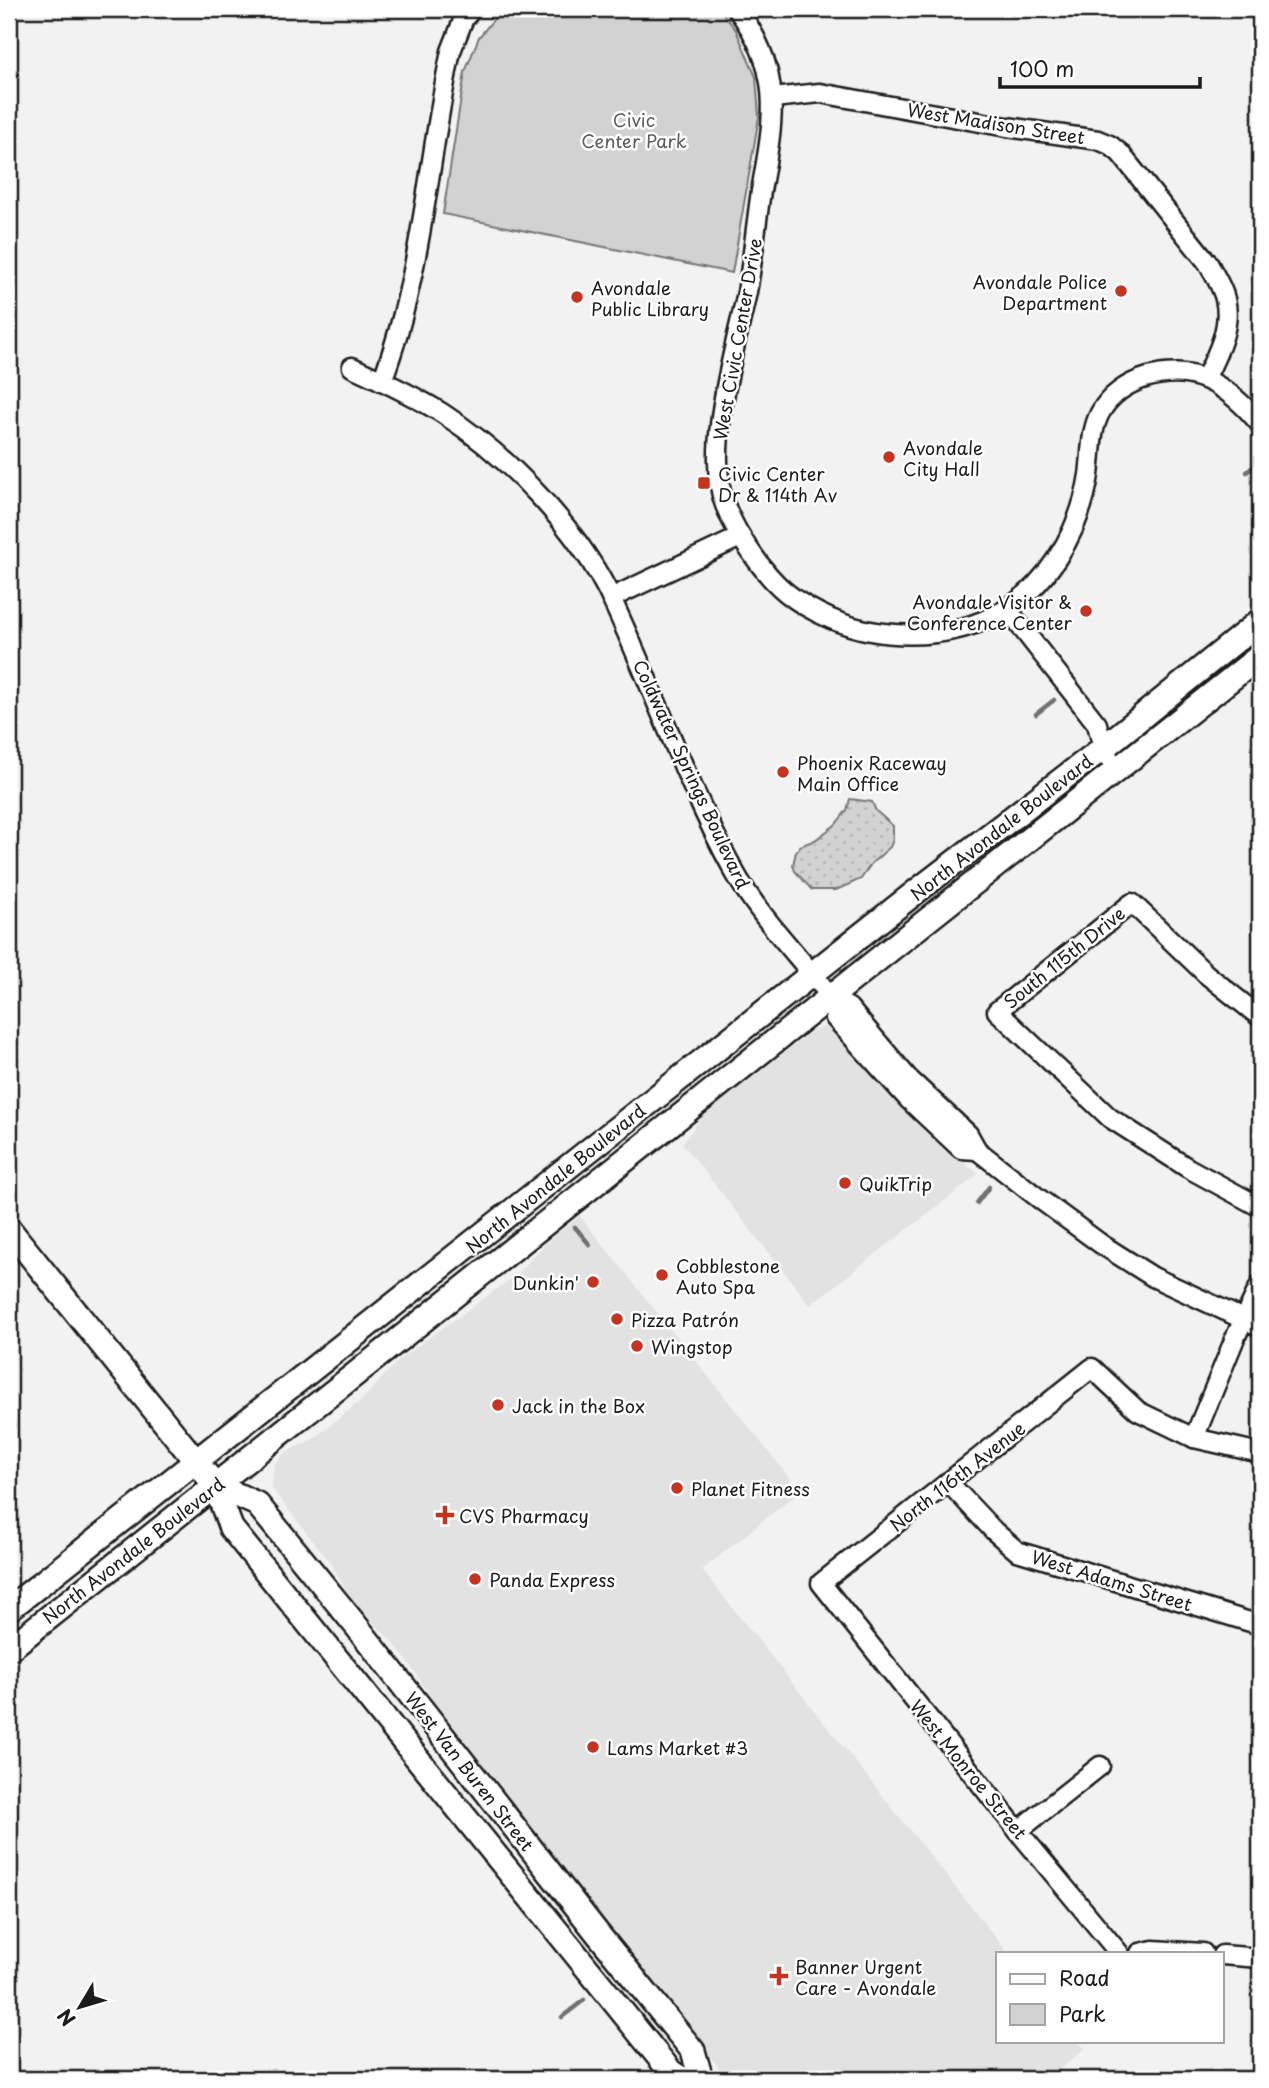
<svg xmlns="http://www.w3.org/2000/svg" width="1269" height="2088" viewBox="0 0 1269 2088" font-family="'Playpen Sans',sans-serif">
  <defs>
    <pattern id="grass-dots" width="8" height="8" patternUnits="userSpaceOnUse" patternTransform="scale(1.75)"><rect width="8" height="8" fill="#d2d2d2"/><path d="M2 2h.1M6 6h.1" fill="none" stroke="#b4b4b4" stroke-width="1.8" stroke-linecap="round"/></pattern>
  </defs>
  <rect width="100%" height="100%" fill="#f2f2f2"/>
  <filter id="ink" filterUnits="userSpaceOnUse"><feTurbulence type="fractalNoise" baseFrequency=".0143" numOctaves="2"/><feDisplacementMap in="SourceGraphic" scale="14" xChannelSelector="R" yChannelSelector="G"/><feConvolveMatrix kernelMatrix="1 2 1 2 8 2 1 2 1" color-interpolation-filters="sRGB"/></filter>
  <g filter="url(#ink)">
    <!-- built -->
    <g fill="#e2e2e2">
      <path d="M 830,1024 L 838,1029 L 912,1118 L 941,1146 L 979,1174 L 810,1305 L 682,1143 L 703,1116 L 811,1032 Z"/>
      <path d="M 580,1216 L 800,1491 L 702,1570 L 1008,1953 L 998,1953 L 998,2041 L 1078,2041 L 1085,2049 L 1047,2079 L 728,2079 L 454,1735 L 415,1672 L 392,1641 L 352,1601 L 331,1563 L 271,1488 L 274,1465 L 284,1453 L 313,1439 L 362,1400 L 401,1358 L 515,1276 L 550,1239 Z"/>
    </g>
    <!-- grass -->
    <path fill="url(#grass-dots)" stroke="#777" stroke-width="2" d="M 850,799 L 872,802 L 876,811 L 893,826 L 893,840 L 890,847 L 871,864 L 861,879 L 836,890 L 812,890 L 795,871 L 793,865 L 796,852 L 800,846 L 815,840 L 835,825 L 847,810 Z"/>
    <!-- park -->
    <path fill="#d2d2d2" stroke="#777" stroke-width="2" d="M 502,9 L 719,9 L 721,11 L 736,30 L 756,77 L 759,117 L 732,273 L 443,214 L 465,72 L 479,37 Z"/>
    <g fill="none" stroke-linecap="round" stroke-linejoin="round">
      <!-- stream -->
      <g stroke="#707070" stroke-width="4.5">
        <path d="M 1247,472 L 1260,461"/>
        <path d="M 1036,714 L 1054,700"/>
        <path d="M 977,1203 L 989,1187"/>
        <path d="M 575,1227 L 590,1245"/>
        <path d="M 562,2017 L 584,2000"/>
      </g>
      <defs>
        <g id="minor">
          <path d="M 737,9 C 784,71 774,119 761,191 C 756,224 753,259 747,292 C 735,350 704,450 725,505 C 732,523 742,540 753,555 C 775,587 795,603 831,619 C 880,640 943,640 992,617 C 1046,591 1080,532 1089,475 C 1092,453 1090,432 1100,413 C 1119,378 1171,364 1207,380 C 1227,389 1246,407 1260,424"/>
          <path d="M 773,98 L 820,93 L 1007,127 L 1098,140 L 1110,145 L 1120,153 L 1208,263 C 1214,275 1222,286 1225,299 C 1232,326 1217,355 1205,379"/>
          <path d="M 352,367 C 383,381 413,395 442,413 C 507,455 579,529 612,600 C 654,689 686,784 734,871 C 759,917 799,956 831,997 L 849,1008 L 908,1078 L 968,1134 L 977,1150 L 1041,1200 L 1101,1244 L 1153,1277 L 1260,1327"/>
          <path d="M 382,381 C 422,276 428,161 451,51 L 464,18 L 472,9"/>
          <path d="M 611,598 L 740,537"/>
          <path d="M 1007,609 L 1097,724 L 1103,748 L 1109,758"/>
          <path d="M 831,997 L 835,1018 L 909,1100 L 961,1149 L 977,1150"/>
          <path d="M 1260,1017 L 1206,974 L 1132,903 L 997,1011 L 1110,1118 L 1188,1168 L 1260,1207"/>
          <path d="M 1194,1438 L 1235,1338 L 1260,1285"/>
          <path d="M 948,1482 L 994,1531 L 1017,1551 L 1260,1625"/>
          <path d="M 1018,1831 L 1100,1766"/>
          <path d="M 1119,1953 L 1018,1831 L 821,1583 L 1092,1368 L 1138,1411 L 1194,1438 L 1260,1453"/>
          <path d="M 1140,1953 L 1153,1950 L 1203,1953"/>
          <path d="M 1222,1955 L 1260,1958"/>
        </g>
        <g id="major">
          <path d="M 9,1229 L 215,1485 L 231,1528 L 671,2072 L 682,2079"/>
          <path d="M 215,1485 L 257,1504 L 358,1628 L 598,1934 L 693,2051 L 701,2079"/>
          <path d="M 9,1609 L 917,891 L 1103,748 L 1260,621"/>
          <path d="M 9,1649 L 1260,656"/>
        </g>
      </defs>
      <!-- minor casing -->
      <use href="#minor" stroke="#1c1c1c" stroke-width="23"/>
      <!-- major casing -->
      <use href="#major" stroke="#1c1c1c" stroke-width="28"/>
      <!-- minor -->
      <use href="#minor" stroke="#fff" stroke-width="18"/>
      <!-- major -->
      <use href="#major" stroke="#fff" stroke-width="23"/>
    </g>
  </g>
  <!-- markers -->
  <g fill="#c8321e" stroke="#fff" stroke-width="2.5">
    <circle cx="1121" cy="291" r="7"/>
    <circle cx="577" cy="297" r="7"/>
    <circle cx="889" cy="457" r="7"/>
    <rect x="697" y="476" width="14" height="14" rx="3.5"/>
    <circle cx="1086" cy="611" r="7"/>
    <circle cx="783" cy="772" r="7"/>
    <circle cx="845" cy="1183" r="7"/>
    <circle cx="662" cy="1275" r="7"/>
    <circle cx="593" cy="1282" r="7"/>
    <circle cx="617" cy="1319" r="7"/>
    <circle cx="637" cy="1346" r="7"/>
    <circle cx="498" cy="1405" r="7"/>
    <circle cx="677" cy="1488" r="7"/>
    <path d="M441.5 1504.5h7v7h7v7h-7v7h-7v-7h-7v-7h7z"/>
    <circle cx="475" cy="1579" r="7"/>
    <circle cx="593" cy="1747" r="7"/>
    <path d="M775.5 1965.5h7v7h7v7h-7v7h-7v-7h-7v-7h7z"/>
  </g>
  <g text-anchor="middle" dominant-baseline="central" stroke-width="5" stroke-linejoin="round" paint-order="stroke">
    <!-- park labels -->
    <g font-size="18" fill="#5c5c5c" stroke="#fff">
      <text x="634" y="119">Civic<tspan x="634" dy="21">Center Park</tspan></text>
    </g>
    <!-- street labels -->
    <g font-size="18" fill="#1c1c1c" stroke="#fff">
      <text transform="translate(996 123) rotate(9)">West Madison Street</text>
      <text transform="translate(737 339) rotate(-80)">West Civic Center Drive</text>
      <text transform="translate(692 774) rotate(65)">Coldwater Springs Boulevard</text>
      <text transform="translate(1001 827) rotate(-38)">North Avondale Boulevard</text>
      <text transform="translate(1064 957) rotate(-39)">South 115th Drive</text>
      <text transform="translate(555 1178) rotate(-39)">North Avondale Boulevard</text>
      <text transform="translate(957 1476) rotate(-38)">North 116th Avenue</text>
      <text transform="translate(133 1550) rotate(-38)">North Avondale Boulevard</text>
      <text transform="translate(1112 1580) rotate(17)">West Adams Street</text>
      <text transform="translate(969 1769) rotate(51)">West Monroe Street</text>
      <text transform="translate(470 1771) rotate(52)">West Van Buren Street</text>
    </g>
    <!-- poi labels -->
    <g font-size="18" fill="#1c1c1c" stroke="#fff" text-anchor="start">
      <text x="1107" y="281" text-anchor="end">Avondale Police<tspan x="1107" dy="21">Department</tspan></text>
      <text x="591" y="287">Avondale<tspan x="591" dy="21">Public Library</tspan></text>
      <text x="903" y="447">Avondale<tspan x="903" dy="21">City Hall</tspan></text>
      <text x="718" y="473">Civic Center<tspan x="718" dy="21">Dr &amp; 114th Av</tspan></text>
      <text x="1072" y="601" text-anchor="end">Avondale Visitor &amp;<tspan x="1072" dy="21">Conference Center</tspan></text>
      <text x="797" y="762">Phoenix Raceway<tspan x="797" dy="21">Main Office</tspan></text>
      <text x="859" y="1183">QuikTrip</text>
      <text x="676" y="1265">Cobblestone<tspan x="676" dy="21">Auto Spa</tspan></text>
      <text x="579" y="1282" text-anchor="end">Dunkin'</text>
      <text x="631" y="1319">Pizza Patrón</text>
      <text x="651" y="1346">Wingstop</text>
      <text x="512" y="1405">Jack in the Box</text>
      <text x="691" y="1488">Planet Fitness</text>
      <text x="459" y="1515">CVS Pharmacy</text>
      <text x="489" y="1579">Panda Express</text>
      <text x="607" y="1747">Lams Market #3</text>
      <text x="795" y="1966">Banner Urgent<tspan x="795" dy="21">Care - Avondale</tspan></text>
    </g>
  </g>
  <!-- margin -->
  <rect width="1269" height="2088" fill="none" stroke="#fff" stroke-width="35"/>
  <rect x="18" y="18" width="1234" height="2053" fill="none" stroke="#1c1c1c" stroke-width="2.5" filter="url(#ink)"/>
  <!-- legend -->
  <rect x="996" y="1952" width="228" height="91" fill="#ffffff" stroke="#a4a4a4" stroke-width="2"/>
  <rect x="1010" y="1974" width="35" height="10" fill="#ffffff" stroke="#a4a4a4" stroke-width="2"/>
  <text x="1059" y="1986" font-size="21" fill="#1c1c1c">Road</text>
  <rect x="1010" y="2004" width="35" height="21" fill="#d2d2d2" stroke="#a4a4a4" stroke-width="2"/>
  <text x="1059" y="2022" font-size="21" fill="#1c1c1c">Park</text>
  <!-- north arrow -->
  <g transform="translate(80 2007) rotate(232)" stroke="#ffffff" stroke-width="5" paint-order="stroke">
  <path d="M0-5L12 26L0 18L-12 26Z" fill="#1c1c1c"/>
  <text y="-10" font-size="19" font-weight="bold" text-anchor="middle" fill="#1c1c1c">N</text>
  </g>
  <!-- scale -->
  <path d="M1000 77v10h200v-10" fill="none" stroke="#1c1c1c" stroke-width="3.5"/>
  <text x="1010" y="77" font-size="21" fill="#1c1c1c" stroke="#ffffff" stroke-width="5" paint-order="stroke">100 m</text>
</svg>
